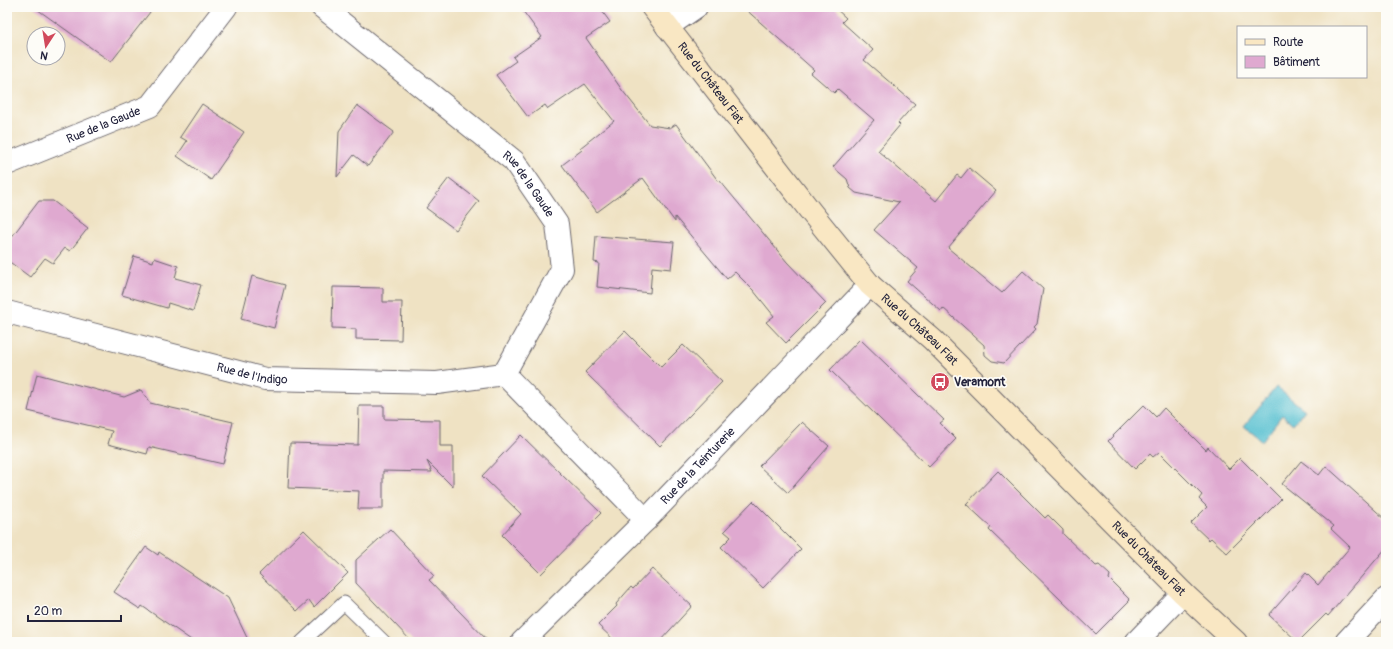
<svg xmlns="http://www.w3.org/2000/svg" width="1393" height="649" viewBox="0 0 1393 649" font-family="Pangolin,sans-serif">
  <rect width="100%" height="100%" fill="#fdfcf7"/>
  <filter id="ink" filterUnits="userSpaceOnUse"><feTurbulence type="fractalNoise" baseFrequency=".025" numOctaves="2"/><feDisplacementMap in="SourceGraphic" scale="8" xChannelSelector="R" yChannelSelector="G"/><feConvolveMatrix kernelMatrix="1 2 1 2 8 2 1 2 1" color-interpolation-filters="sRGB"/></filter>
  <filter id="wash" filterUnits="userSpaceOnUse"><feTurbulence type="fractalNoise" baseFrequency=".012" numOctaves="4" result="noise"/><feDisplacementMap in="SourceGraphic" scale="16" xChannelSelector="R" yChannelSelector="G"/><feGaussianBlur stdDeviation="0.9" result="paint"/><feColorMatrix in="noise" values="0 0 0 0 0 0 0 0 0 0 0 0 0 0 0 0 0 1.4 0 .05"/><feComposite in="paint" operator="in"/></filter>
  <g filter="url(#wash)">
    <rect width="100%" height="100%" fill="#efe2c3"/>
    <!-- water -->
    <path fill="#55bfd0" stroke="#3c7086" d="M 1276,387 L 1305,410 L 1293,424 L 1282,415 L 1262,441 L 1244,426 Z"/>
    <g id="blocks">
      <!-- building -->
      <g fill="#dfa9d0">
        <path d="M 34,7 L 154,7 L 111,62 Z"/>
        <path d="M 520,7 L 599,7 L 610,22 L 586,38 L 622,90 L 650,125 L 670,128 L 676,124 L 719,182 L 720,181 L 787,262 L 826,303 L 786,343 L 766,322 L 774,316 L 753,290 L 735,272 L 727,279 L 675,217 L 675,222 L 643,178 L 597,212 L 562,165 L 582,150 L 580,148 L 614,121 L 585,84 L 548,109 L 545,105 L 528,117 L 496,75 L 516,61 L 513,57 L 542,37 Z"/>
        <path d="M 743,7 L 834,7 L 846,18 L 842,22 L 873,50 L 864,60 L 915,104 L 898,123 L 900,125 L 878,151 L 936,201 L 957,175 L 961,178 L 969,168 L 996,191 L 948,248 L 1002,293 L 1023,271 L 1043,289 L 1037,324 L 1034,327 L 1036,329 L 1004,363 L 992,361 L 985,355 L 984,345 L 943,308 L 941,311 L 907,281 L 918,268 L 874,230 L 899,202 L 856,193 L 850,188 L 847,179 L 833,167 L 874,120 L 838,89 L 834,93 L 811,73 L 814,70 Z"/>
        <path d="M 202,104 L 244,132 L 211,180 L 177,156 L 187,141 L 180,137 Z"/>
        <path d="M 357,105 L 394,132 L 368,166 L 354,155 L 337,177 L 339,131 Z"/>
        <path d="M 449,178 L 479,201 L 456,230 L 426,208 Z"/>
        <path d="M 39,201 L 53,201 L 88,228 L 70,251 L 65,248 L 53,263 L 45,258 L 30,277 L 7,260 L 7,243 Z"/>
        <path d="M 596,236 L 674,242 L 671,269 L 652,267 L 650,293 L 597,287 L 599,263 L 594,262 Z"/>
        <path d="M 134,256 L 153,262 L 154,258 L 178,266 L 175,278 L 201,285 L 193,311 L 168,303 L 167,308 L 122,295 Z"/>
        <path d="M 252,276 L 285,285 L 274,328 L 241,319 Z"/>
        <path d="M 333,287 L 383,288 L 383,302 L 402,302 L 401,340 L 356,339 L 356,329 L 332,328 Z"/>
        <path d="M 625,331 L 661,367 L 683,345 L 722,382 L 660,446 L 585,372 Z"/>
        <path d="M 860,339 L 944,420 L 940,423 L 956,439 L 929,467 L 830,370 Z"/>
        <path d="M 37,374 L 124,397 L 141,390 L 150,403 L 233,422 L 223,464 L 149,447 L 147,454 L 108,444 L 112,431 L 28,411 Z"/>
        <path d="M 1144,405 L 1156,417 L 1164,408 L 1206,450 L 1208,447 L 1229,469 L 1240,458 L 1281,499 L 1227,553 L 1211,538 L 1209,540 L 1191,523 L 1207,507 L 1199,499 L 1202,495 L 1159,452 L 1153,457 L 1150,454 L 1135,469 L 1108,441 Z"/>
        <path d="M 359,406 L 384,406 L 384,419 L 440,420 L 440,446 L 453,446 L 453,487 L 427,461 L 432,472 L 383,471 L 383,509 L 358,509 L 359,491 L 288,488 L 290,443 L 358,445 Z"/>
        <path d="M 802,422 L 829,446 L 788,493 L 759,466 Z"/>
        <path d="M 521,435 L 601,513 L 541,574 L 502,535 L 521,514 L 482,476 Z"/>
        <path d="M 1301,461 L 1319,475 L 1326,466 L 1386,520 L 1386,548 L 1328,616 L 1326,614 L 1298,642 L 1269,615 L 1306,573 L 1318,585 L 1350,547 L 1331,529 L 1334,526 L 1282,484 Z"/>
        <path d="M 998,471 L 1045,518 L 1048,515 L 1063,530 L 1063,534 L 1096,566 L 1099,565 L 1110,575 L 1109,579 L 1130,600 L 1096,634 L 989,530 L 991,527 L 966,504 Z"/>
        <path d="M 753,501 L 801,549 L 763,588 L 721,547 L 731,537 L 724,531 Z"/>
        <path d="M 390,529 L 434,576 L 429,580 L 489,642 L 412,642 L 356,583 L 356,560 Z"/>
        <path d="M 304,530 L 348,573 L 314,607 L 309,600 L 297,611 L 259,574 Z"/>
        <path d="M 146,547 L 158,555 L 159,552 L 228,598 L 249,642 L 194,642 L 142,606 L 140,609 L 114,592 Z"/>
        <path d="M 652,569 L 692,606 L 659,642 L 616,642 L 598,625 L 617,606 L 616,604 L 631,587 L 633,589 Z"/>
      </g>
    </g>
  </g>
  <g filter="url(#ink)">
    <use href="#blocks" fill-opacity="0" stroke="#6a656b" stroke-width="1"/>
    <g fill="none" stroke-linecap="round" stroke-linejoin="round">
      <defs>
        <path id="lane" d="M 302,642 L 344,603 L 384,642"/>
        <g id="street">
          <path id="s1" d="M 322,7 L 514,161 L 557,224 L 562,269 L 504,374 L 646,520"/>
          <path d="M 667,27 L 696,7"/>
          <path id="s2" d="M 7,164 L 150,106 L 226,7"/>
          <path id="s3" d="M 7,312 L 265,379 L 437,383 L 504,374"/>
          <path id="s4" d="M 522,642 L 646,520 L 870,285"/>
          <path d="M 1136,642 L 1183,593"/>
          <path d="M 1346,642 L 1386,599"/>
        </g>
        <g id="secondary">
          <path id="s5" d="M 652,7 L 811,212 L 870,285 L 933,340 L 1183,593 L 1236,642"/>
        </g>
      </defs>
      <!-- lane casing -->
      <use href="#lane" stroke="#6a656b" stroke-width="15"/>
      <!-- street casing -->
      <use href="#street" stroke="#6a656b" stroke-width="24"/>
      <!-- secondary casing -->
      <use href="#secondary" stroke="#6a656b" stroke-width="24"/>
      <!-- lane -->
      <use href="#lane" stroke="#fff" stroke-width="13"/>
      <!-- street -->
      <use href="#street" stroke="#fff" stroke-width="22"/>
      <!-- secondary -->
      <use href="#secondary" stroke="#f9e7c3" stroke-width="22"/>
    </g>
  </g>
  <!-- icons -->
  <defs>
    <symbol id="bus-disc" viewBox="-11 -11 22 22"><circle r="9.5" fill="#d1495b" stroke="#fdfcf7"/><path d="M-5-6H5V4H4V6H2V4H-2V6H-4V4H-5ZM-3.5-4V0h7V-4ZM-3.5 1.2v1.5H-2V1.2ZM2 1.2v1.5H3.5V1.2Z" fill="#fff"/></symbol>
  </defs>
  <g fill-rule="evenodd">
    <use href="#bus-disc" x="929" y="371" width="22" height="22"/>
  </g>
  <g text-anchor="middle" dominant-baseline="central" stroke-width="3.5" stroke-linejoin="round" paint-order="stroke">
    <!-- street labels -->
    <g font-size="12" fill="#22223b" stroke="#fdfcf7">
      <text stroke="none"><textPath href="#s5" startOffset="96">Rue du Château Fiat</textPath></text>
      <text stroke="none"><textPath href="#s2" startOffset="104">Rue de la Gaude</textPath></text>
      <text stroke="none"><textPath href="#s1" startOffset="273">Rue de la Gaude</textPath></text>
      <text stroke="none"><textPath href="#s5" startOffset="420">Rue du Château Fiat</textPath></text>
      <text stroke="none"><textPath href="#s3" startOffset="253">Rue de l'Indigo</textPath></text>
      <text stroke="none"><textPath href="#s4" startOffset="249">Rue de la Teinturerie</textPath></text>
      <text stroke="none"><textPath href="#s5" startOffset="744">Rue du Château Fiat</textPath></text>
    </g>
    <!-- poi labels -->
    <g font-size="12" font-weight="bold" fill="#22223b" stroke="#fdfcf7" text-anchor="start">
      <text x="954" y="382">Veramont</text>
    </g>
  </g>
  <!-- margin -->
  <rect width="1393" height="649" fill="none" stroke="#fdfcf7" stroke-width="24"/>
  <!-- legend -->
  <rect x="1237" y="26" width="130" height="52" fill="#fdfcf7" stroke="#a5a5ac"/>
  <rect x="1245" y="39" width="20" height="6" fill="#f9e7c3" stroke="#a5a5ac"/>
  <text x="1273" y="46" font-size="12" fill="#22223b">Route</text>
  <rect x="1245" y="56" width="20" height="12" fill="#dfa9d0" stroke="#a5a5ac"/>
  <text x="1273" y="66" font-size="12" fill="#22223b">Bâtiment</text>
  <!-- north arrow -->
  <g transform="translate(46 46) rotate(192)"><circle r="19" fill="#fdfcf7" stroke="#a5a5ac"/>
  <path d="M0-3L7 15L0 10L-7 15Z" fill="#d1495b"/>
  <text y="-6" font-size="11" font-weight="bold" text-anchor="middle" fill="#22223b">N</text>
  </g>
  <!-- scale -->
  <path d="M28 615v6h93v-6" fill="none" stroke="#22223b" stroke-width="2"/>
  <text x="34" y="615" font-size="12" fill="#22223b" stroke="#fdfcf7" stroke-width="3" paint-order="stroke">20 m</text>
</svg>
